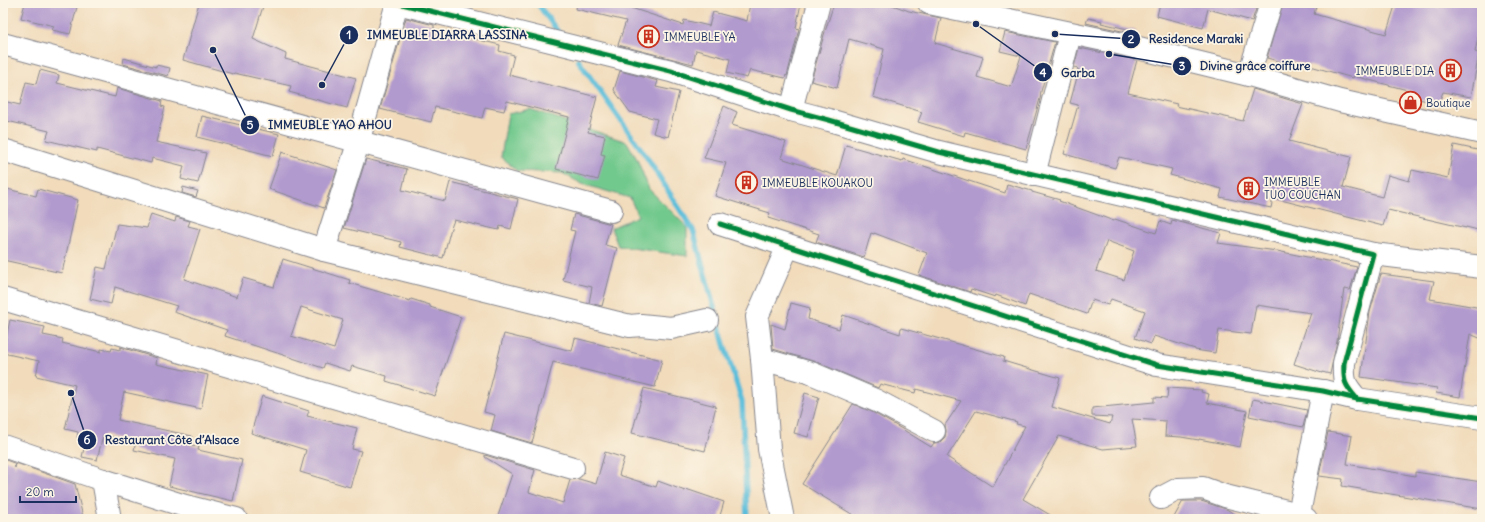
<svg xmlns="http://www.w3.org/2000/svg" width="1485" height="522" viewBox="0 0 1485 522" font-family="Delius,sans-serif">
  <rect width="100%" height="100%" fill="#fcf5e5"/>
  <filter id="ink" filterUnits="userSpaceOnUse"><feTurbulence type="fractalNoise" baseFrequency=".025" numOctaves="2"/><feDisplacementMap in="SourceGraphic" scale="8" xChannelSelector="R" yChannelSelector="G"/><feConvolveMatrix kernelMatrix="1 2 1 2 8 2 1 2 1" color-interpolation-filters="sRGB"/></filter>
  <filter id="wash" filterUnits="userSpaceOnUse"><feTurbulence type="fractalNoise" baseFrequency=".012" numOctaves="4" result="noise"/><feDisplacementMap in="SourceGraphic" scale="16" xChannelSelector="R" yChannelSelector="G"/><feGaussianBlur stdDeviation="0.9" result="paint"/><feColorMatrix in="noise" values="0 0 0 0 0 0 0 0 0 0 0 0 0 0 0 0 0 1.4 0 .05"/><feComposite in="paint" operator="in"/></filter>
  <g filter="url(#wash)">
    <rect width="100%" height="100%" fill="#f1dbbb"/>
    <!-- green -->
    <path fill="#72c98e" stroke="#467c76" d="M 530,109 L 627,142 L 637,159 L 649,189 L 687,227 L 687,256 L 618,246 L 611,228 L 638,216 L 630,198 L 582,184 L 562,173 L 517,171 L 501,157 L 508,114 Z"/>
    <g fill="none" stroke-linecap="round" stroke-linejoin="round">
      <!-- stream -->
      <g stroke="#5cbeda" stroke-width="5.5">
        <path d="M 537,3 L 561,36"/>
        <path d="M 578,60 L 646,156 L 693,230 L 724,344 L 742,401 L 747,519"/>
      </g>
    </g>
    <g id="blocks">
      <!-- building -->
      <g fill="#b19ace" fill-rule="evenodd">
        <path d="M 25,3 L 78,3 L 70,34 L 52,30 L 54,26 L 21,18 Z"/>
        <path d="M 199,3 L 264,3 L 253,39 L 286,54 L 285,59 L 356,78 L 347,108 L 289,92 L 291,86 L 234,73 L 233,74 L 183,60 Z"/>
        <path d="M 577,3 L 626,3 L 625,6 L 683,25 L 684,20 L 709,26 L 713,12 L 747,21 L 750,3 L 801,3 L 796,28 L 799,29 L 787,76 L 786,75 L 785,78 L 750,70 L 747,78 L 727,73 L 730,59 L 696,50 L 693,64 L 618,45 L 626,21 L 576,9 Z"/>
        <path d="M 834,3 L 887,3 L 909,11 L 941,18 L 935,43 L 983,57 L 977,77 L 1011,87 L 1021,56 L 1000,51 L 1005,32 L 1055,42 L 1040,95 L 1041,95 L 1026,149 L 965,132 L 964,136 L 918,122 L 922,112 L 873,97 L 884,49 L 849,39 L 837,88 L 811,81 L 824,35 Z"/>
        <path d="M 1160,3 L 1258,3 L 1252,21 L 1208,9 L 1203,28 L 1157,16 Z"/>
        <path d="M 1283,3 L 1317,3 L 1314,14 L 1386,34 L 1396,3 L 1425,3 L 1440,8 L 1441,3 L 1482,3 L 1482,18 L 1475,52 L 1479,53 L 1471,97 L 1443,92 L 1438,105 L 1414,97 L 1415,92 L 1354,76 L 1353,78 L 1289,60 L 1288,64 L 1267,58 Z"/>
        <path d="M 406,18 L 434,25 L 434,29 L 500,45 L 499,51 L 514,55 L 509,75 L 597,97 L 588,132 L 605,136 L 601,154 L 605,155 L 598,180 L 556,169 L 569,117 L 507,101 L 504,111 L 485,107 L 482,118 L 435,107 L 431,122 L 380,109 Z"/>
        <path d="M 1088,18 L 1102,21 L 1101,23 L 1136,31 L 1135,34 L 1086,23 Z"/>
        <path d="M 1079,48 L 1137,60 L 1128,93 L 1177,104 L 1176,106 L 1243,121 L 1253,89 L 1303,104 L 1289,141 L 1351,157 L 1343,187 L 1382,197 L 1388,175 L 1409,181 L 1412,170 L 1448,178 L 1454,145 L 1482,151 L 1482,231 L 1466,227 L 1466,228 L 1388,210 L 1383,226 L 1273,198 L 1271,208 L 1220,197 L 1222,189 L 1170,175 L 1172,169 L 1119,157 L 1115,168 L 1064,154 L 1078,105 L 1070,103 L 1079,70 L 1077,69 L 1078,68 L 1074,67 Z"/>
        <path d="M 124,58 L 156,67 L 156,65 L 170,68 L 168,76 L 123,64 Z"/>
        <path d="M 40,70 L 59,75 L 57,83 L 115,97 L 117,88 L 162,101 L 161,106 L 165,107 L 156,142 L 206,153 L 198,183 L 181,179 L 184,166 L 152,158 L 151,163 L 97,149 L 97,152 L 46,140 L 49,131 L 3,120 L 3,101 L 20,105 L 26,82 L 36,84 Z"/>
        <path d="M 620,71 L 658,81 L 656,87 L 679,92 L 668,137 L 653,133 L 657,119 L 630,112 L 614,90 Z"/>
        <path d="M 724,106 L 737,112 L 732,125 L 786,142 L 781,158 L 837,176 L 846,145 L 902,161 L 903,159 L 1005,193 L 1007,184 L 1032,191 L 1032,192 L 1060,200 L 1059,201 L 1114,221 L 1115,219 L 1156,233 L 1160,221 L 1171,225 L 1172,220 L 1221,233 L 1218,243 L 1277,251 L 1357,267 L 1350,290 L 1344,289 L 1337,341 L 1330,374 L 1322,372 L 1322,373 L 1294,364 L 1311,313 L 1256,305 L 1251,334 L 1219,330 L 1215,353 L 1195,350 L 1195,349 L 1154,336 L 1151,344 L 1135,338 L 1145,311 L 1111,299 L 1108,305 L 1092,300 L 1087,314 L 1029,294 L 1025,306 L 996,295 L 995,297 L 971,289 L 970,292 L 919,275 L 927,253 L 874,233 L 874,234 L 871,233 L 864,257 L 816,242 L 819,234 L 768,218 L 770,213 L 715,196 L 726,163 L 704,158 ZM 1107,241 L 1134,251 L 1124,280 L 1096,271 Z"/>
        <path d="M 202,116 L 279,134 L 273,156 L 197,137 Z"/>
        <path d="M 282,152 L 337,170 L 324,208 L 269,189 Z"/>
        <path d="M 366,159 L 407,169 L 402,190 L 445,201 L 450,182 L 518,199 L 511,229 L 500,226 L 499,230 L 454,220 L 451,228 L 443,258 L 400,247 L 401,242 L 344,228 Z"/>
        <path d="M 183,187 L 198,191 L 196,197 L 182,193 Z"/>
        <path d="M 3,188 L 36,196 L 38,189 L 78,200 L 62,273 L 3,260 Z"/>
        <path d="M 151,214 L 175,222 L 176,217 L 190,221 L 188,226 L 200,229 L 184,279 L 237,297 L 243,278 L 274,287 L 283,259 L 350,280 L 349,283 L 373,290 L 410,301 L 411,299 L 430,305 L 430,307 L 461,317 L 435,396 L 386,381 L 387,376 L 352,366 L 350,371 L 325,363 L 323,368 L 225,336 L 227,330 L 174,312 L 177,306 L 115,287 L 111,304 L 90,299 L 97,267 L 106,269 L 117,224 L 147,228 ZM 301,307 L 343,320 L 334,349 L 291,336 Z"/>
        <path d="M 574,214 L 611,224 L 605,245 L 617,248 L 602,306 L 589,303 L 592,287 L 563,280 L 575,231 L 570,230 Z"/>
        <path d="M 1381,274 L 1434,281 L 1430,299 L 1482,308 L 1482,339 L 1470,334 L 1460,397 L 1436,393 L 1437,388 L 1361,377 L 1370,312 Z"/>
        <path d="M 791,303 L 810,308 L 808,319 L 839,329 L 843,315 L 900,334 L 901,328 L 1004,357 L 1003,361 L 1060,378 L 1052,407 L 1110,424 L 1112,417 L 1092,416 L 1092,408 L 1154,402 L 1154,397 L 1167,398 L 1168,388 L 1202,390 L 1201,392 L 1209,394 L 1207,403 L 1247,411 L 1240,447 L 1199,439 L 1199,440 L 1181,437 L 1165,436 L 1166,421 L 1132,419 L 1137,446 L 1103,449 L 1059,436 L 1023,499 L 1057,519 L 860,519 L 802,484 L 853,404 L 872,412 L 902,429 L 931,447 L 934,443 L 940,442 L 945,437 L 946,431 L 945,425 L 961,401 L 916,389 L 915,393 L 880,384 L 878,388 L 826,366 L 826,365 L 773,349 L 771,324 L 785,329 ZM 976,411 L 1017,422 L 1016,424 L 1025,426 L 993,487 L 947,457 Z"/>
        <path d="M 10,320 L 45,327 L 43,335 L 63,339 L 62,343 L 101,352 L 101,349 L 111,351 L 112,348 L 120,350 L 120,347 L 157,358 L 156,364 L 208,375 L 201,409 L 124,392 L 118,420 L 192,436 L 190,445 L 199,446 L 198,450 L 242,460 L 233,501 L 169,486 L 175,459 L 134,450 L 136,442 L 103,435 L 97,460 L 82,457 L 86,440 L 77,438 L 78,432 L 65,429 L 75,385 L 36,376 L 39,361 L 3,353 Z"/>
        <path d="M 504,334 L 572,351 L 575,338 L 662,360 L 655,387 L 553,362 L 532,443 L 491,431 L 495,415 L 484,412 Z"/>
        <path d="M 644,388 L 716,406 L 705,451 L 632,433 Z"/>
        <path d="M 805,393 L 819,397 L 808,437 L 794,433 Z"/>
        <path d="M 262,396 L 309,411 L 307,416 L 357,428 L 352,449 L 361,451 L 350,487 L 300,472 L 306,450 L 251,433 Z"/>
        <path d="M 1253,399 L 1307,410 L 1303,427 L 1249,416 Z"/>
        <path d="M 1328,432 L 1352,436 L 1347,464 L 1415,476 L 1415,472 L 1482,482 L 1482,509 L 1342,486 L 1343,479 L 1319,476 Z"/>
        <path d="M 605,452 L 624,458 L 619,475 L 656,487 L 658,481 L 685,491 L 686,489 L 724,502 L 719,519 L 497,519 L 512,474 L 485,457 L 485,455 L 535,470 L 529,492 L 563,503 L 570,480 L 579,479 L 596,484 Z"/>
        <path d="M 3,459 L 14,463 L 15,468 L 16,463 L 75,484 L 83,517 L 72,519 L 3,519 Z"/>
        <path d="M 1183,501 L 1201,501 L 1226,509 L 1243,519 L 1173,519 Z"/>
      </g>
    </g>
  </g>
  <g filter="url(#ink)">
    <use href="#blocks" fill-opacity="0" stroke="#86858c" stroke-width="1"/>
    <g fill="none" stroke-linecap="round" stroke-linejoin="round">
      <defs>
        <g id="street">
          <path d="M 398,3 L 671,71 L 791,110 L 829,120 L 939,152 L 1373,254 L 1344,363 C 1343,382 1345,385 1357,399"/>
          <path d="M 929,3 L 1118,43 L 1249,75 L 1340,101 L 1482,133"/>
          <path d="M 3,44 L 611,211"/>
          <path d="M 1249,75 L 1271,3"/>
          <path d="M 791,110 L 819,3"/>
          <path d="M 3,150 L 324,250 L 630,326 L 641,325 L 671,328 L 707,320"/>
          <path d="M 1034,175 L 1070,34"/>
          <path d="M 720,224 L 1157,365 L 1323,391 L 1357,399 L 1482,418"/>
          <path d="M 324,250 L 356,150 L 397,3"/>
          <path d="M 1373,254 L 1482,267"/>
          <path d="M 3,299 L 573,468"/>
          <path d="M 762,359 L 811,373 L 877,401 L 934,431"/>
          <path d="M 3,446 L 103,480 L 110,519"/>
          <path d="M 103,480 L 185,506 L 236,519"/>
          <path d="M 1161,498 L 1178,489 L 1203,488 L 1225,496 L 1299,514 L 1306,519"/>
          <path d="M 1299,514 L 1323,391"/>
          <path d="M 783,519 L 769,449 L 762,359 L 757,317 L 788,246"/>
        </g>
      </defs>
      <!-- street casing -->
      <use href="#street" stroke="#86858c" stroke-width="24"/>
      <!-- street -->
      <use href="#street" stroke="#fff" stroke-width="22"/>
      <defs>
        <g id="cycleway">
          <path d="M 398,3 L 671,71 L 791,110 L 829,120 L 939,152 L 1373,254 L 1344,363 C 1343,382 1345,385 1357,399"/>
          <path d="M 720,224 L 1157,365 L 1323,391 L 1357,399 L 1482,418"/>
        </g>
      </defs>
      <!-- cycleway casing -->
      <use href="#cycleway" stroke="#fcf5e5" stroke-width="8"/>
      <!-- cycleway -->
      <use href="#cycleway" stroke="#00873e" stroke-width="5"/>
    </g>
  </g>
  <!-- icons -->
  <defs>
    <symbol id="building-ring" viewBox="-11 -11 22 22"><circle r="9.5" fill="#fcf5e5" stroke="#c8321e" stroke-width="1.5"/><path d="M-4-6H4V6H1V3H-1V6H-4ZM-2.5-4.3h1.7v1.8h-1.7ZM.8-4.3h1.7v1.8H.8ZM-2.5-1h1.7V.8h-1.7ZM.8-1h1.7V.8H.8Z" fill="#c8321e"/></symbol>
    <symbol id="shop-ring" viewBox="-11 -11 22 22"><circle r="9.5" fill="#fcf5e5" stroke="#c8321e" stroke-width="1.5"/><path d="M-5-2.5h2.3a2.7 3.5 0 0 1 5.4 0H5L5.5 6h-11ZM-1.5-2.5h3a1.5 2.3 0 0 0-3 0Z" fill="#c8321e"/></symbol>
  </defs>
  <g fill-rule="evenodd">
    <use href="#building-ring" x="636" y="24" width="25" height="25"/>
    <use href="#building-ring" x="1438" y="58" width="25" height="25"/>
    <use href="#shop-ring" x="1398" y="90" width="25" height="25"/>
    <use href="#building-ring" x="734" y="170" width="25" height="25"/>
    <use href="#building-ring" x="1236" y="176" width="25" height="25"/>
  </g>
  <g text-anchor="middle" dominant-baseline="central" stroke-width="3.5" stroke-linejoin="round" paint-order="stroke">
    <!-- poi labels -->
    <g font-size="11" fill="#1b2f5e" stroke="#fcf5e5" text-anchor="start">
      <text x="664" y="37">IMMEUBLE YA</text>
      <text x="1434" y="71" text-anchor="end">IMMEUBLE DIA</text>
      <text x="1426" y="103">Boutique</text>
      <text x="1264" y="182">IMMEUBLE<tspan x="1264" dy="13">TUO COUCHAN</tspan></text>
      <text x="762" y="183">IMMEUBLE KOUAKOU</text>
    </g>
  </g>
  <!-- callouts -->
  <path fill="none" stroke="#1b2f5e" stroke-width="1.5" d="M322 85L349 35M1055 34L1131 39M1109 54L1182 66M976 24L1043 72M213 50L250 125M71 393L87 440"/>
  <g fill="#1b2f5e" stroke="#fcf5e5" stroke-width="1.5">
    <circle cx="322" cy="85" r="4"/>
    <circle cx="1055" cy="34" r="4"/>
    <circle cx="1109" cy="54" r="4"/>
    <circle cx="976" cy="24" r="4"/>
    <circle cx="213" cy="50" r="4"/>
    <circle cx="71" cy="393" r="4"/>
    <circle cx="349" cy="35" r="10"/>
    <circle cx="1131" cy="39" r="10"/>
    <circle cx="1182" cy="66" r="10"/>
    <circle cx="1043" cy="72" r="10"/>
    <circle cx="250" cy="125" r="10"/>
    <circle cx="87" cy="440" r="10"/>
  </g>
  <g font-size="12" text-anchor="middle" font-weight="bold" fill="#fff">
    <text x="349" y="39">1</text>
    <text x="1131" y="43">2</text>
    <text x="1182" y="70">3</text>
    <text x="1043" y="77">4</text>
    <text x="250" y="129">5</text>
    <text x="87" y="444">6</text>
  </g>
  <g font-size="12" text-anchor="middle" font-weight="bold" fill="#1b2f5e" stroke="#fcf5e5" stroke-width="3.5" stroke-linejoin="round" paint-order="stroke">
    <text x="447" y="39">IMMEUBLE DIARRA LASSINA</text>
    <text x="1196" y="43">Residence Maraki</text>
    <text x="1255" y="70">Divine grâce coiffure</text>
    <text x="1078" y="77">Garba</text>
    <text x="330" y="129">IMMEUBLE YAO AHOU</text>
    <text x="172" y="444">Restaurant Côte d’Alsace</text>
  </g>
  <!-- margin -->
  <rect width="1485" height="522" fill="none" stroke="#fcf5e5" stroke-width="16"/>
  <!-- scale -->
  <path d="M20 496v6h56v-6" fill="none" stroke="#1b2f5e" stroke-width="2"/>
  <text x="26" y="496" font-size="12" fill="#1b2f5e" stroke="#fcf5e5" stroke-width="3" paint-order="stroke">20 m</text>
</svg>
